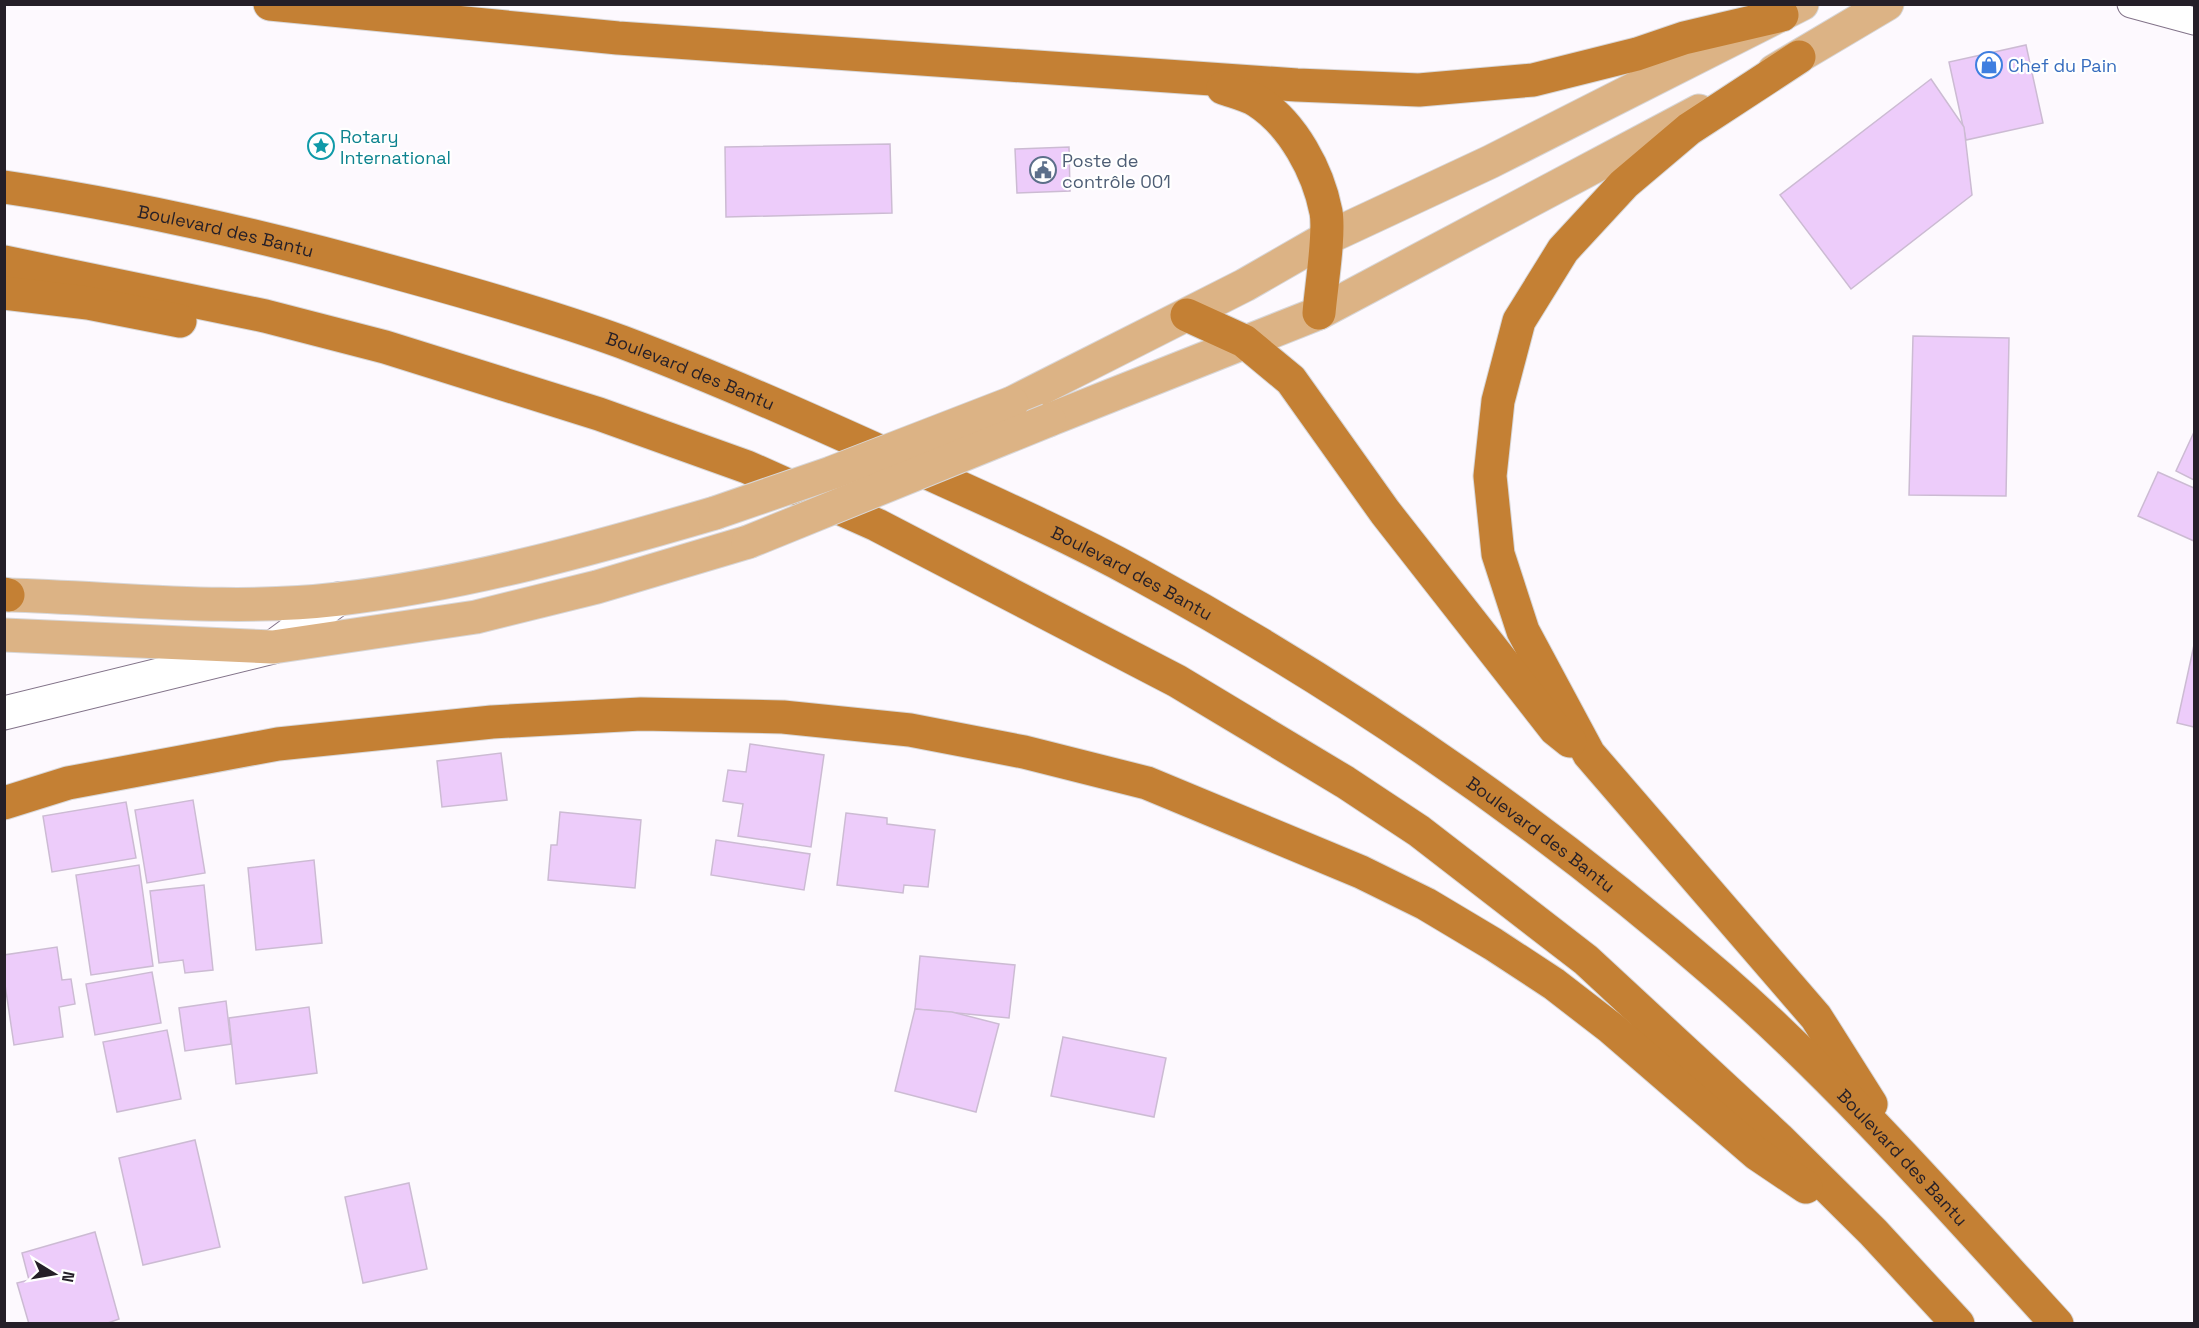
<svg xmlns="http://www.w3.org/2000/svg" width="2199" height="1328" viewBox="0 0 2199 1328" font-family="'Space Grotesk',sans-serif">
  <rect width="100%" height="100%" fill="#fdf9fe"/>
  <!-- building -->
  <g fill="#edccfa" stroke="#ccbbd3" stroke-width="1.5">
    <path d="M 2026,45 L 2043,123 L 1966,140 L 1949,62 Z"/>
    <path d="M 1931,79 L 1964,127 L 1972,195 L 1851,289 L 1780,195 Z"/>
    <path d="M 890,144 L 892,213 L 726,217 L 725,147 Z"/>
    <path d="M 1069,147 L 1070,191 L 1017,193 L 1015,149 Z"/>
    <path d="M 1913,336 L 2009,338 L 2006,496 L 1909,495 Z"/>
    <path d="M 2194,432 L 2194,480 L 2176,471 Z"/>
    <path d="M 2158,472 L 2194,488 L 2194,541 L 2138,516 Z"/>
    <path d="M 2194,645 L 2194,727 L 2177,723 Z"/>
    <path d="M 750,744 L 824,755 L 811,847 L 738,836 L 743,804 L 723,801 L 728,770 L 746,772 Z"/>
    <path d="M 501,753 L 507,800 L 442,807 L 437,761 Z"/>
    <path d="M 193,800 L 205,873 L 147,883 L 135,810 Z"/>
    <path d="M 126,802 L 136,858 L 52,872 L 43,816 Z"/>
    <path d="M 560,812 L 641,820 L 635,888 L 548,880 L 551,845 L 557,845 Z"/>
    <path d="M 846,813 L 887,818 L 887,824 L 935,830 L 928,887 L 904,885 L 903,893 L 837,885 Z"/>
    <path d="M 716,840 L 810,854 L 804,890 L 711,875 Z"/>
    <path d="M 314,860 L 322,943 L 256,950 L 248,868 Z"/>
    <path d="M 139,865 L 153,966 L 91,975 L 76,875 Z"/>
    <path d="M 204,885 L 213,970 L 185,973 L 183,960 L 159,963 L 150,891 Z"/>
    <path d="M 57,947 L 62,980 L 71,979 L 75,1004 L 59,1007 L 63,1037 L 14,1045 L 4,978 L 4,955 Z"/>
    <path d="M 920,956 L 1015,965 L 1009,1018 L 915,1009 Z"/>
    <path d="M 152,972 L 161,1023 L 95,1035 L 86,984 Z"/>
    <path d="M 226,1001 L 231,1044 L 185,1051 L 179,1008 Z"/>
    <path d="M 309,1007 L 317,1073 L 236,1084 L 229,1018 Z"/>
    <path d="M 915,1009 L 952,1012 L 999,1024 L 976,1112 L 895,1091 Z"/>
    <path d="M 167,1030 L 181,1099 L 117,1112 L 103,1042 Z"/>
    <path d="M 1063,1037 L 1166,1058 L 1154,1117 L 1051,1096 Z"/>
    <path d="M 195,1140 L 220,1247 L 143,1265 L 119,1158 Z"/>
    <path d="M 409,1183 L 427,1269 L 363,1283 L 345,1197 Z"/>
    <path d="M 95,1232 L 119,1319 L 105,1324 L 29,1324 L 17,1283 L 29,1280 L 22,1253 Z"/>
  </g>
  <g fill="none" stroke-linecap="round" stroke-linejoin="round">
    <defs>
      <path id="street" d="M 2131,4 L 2194,21"/>
      <path id="secondary" d="M 4,713 L 273,647 L 338,599"/>
      <g id="primary">
        <path d="M 1774,71 L 1887,4"/>
        <path d="M 1012,403 L 1245,285 L 1325,239 L 1490,162 L 1802,4"/>
        <path d="M 1049,420 L 1319,313 L 1699,111"/>
        <path d="M 8,595 C 118,598 230,612 339,599 C 467,584 592,549 715,513"/>
        <path d="M 4,635 L 273,647 L 476,617 L 597,587 L 748,542"/>
      </g>
      <g id="highway">
        <path d="M 270,4 L 618,38 L 1297,85 L 1419,90 L 1533,80 L 1637,54 L 1684,38 L 1782,15"/>
        <path d="M 1799,57 L 1689,129 L 1624,184 L 1563,250 L 1519,321 L 1498,401 L 1490,476 L 1498,554 L 1523,631 L 1589,754 L 1816,1017 L 1871,1104"/>
        <path d="M 1223,88 C 1234,92 1247,95 1257,101 C 1293,124 1318,171 1326,212 C 1330,234 1321,288 1319,313"/>
        <path id="s1" d="M 4,187 C 140,207 272,238 404,275 C 477,295 551,316 622,342 C 720,379 815,422 910,465 C 987,500 1065,534 1138,574 C 1346,687 1543,823 1721,978 C 1842,1084 1948,1205 2057,1324"/>
        <path d="M 4,262 L 265,316 L 385,347 L 599,414 L 747,467 L 877,525 L 1177,681 L 1345,782 L 1419,831 L 1586,960 L 1778,1138 L 1873,1232 L 1958,1324"/>
        <path d="M 4,293 L 88,303 L 180,321"/>
        <path d="M 1187,315 L 1244,341 L 1291,380 L 1385,512 L 1555,729 L 1570,741"/>
        <path d="M 4,594 L 8,595"/>
        <path d="M 4,803 L 68,783 L 278,744 L 492,722 L 641,714 L 783,717 L 910,730 L 1024,752 L 1147,783 L 1361,872 L 1426,904 L 1493,944 L 1554,984 L 1611,1028 L 1757,1154 L 1806,1187"/>
      </g>
    </defs>
    <!-- street casing -->
    <use href="#street" stroke="#827389" stroke-width="29"/>
    <!-- secondary casing -->
    <use href="#secondary" stroke="#827389" stroke-width="35"/>
    <!-- primary casing -->
    <use href="#primary" stroke="#d8d7d8" stroke-width="35"/>
    <!-- highway casing -->
    <use href="#highway" stroke="#d8d7d8" stroke-width="35"/>
    <!-- street -->
    <use href="#street" stroke="#fff" stroke-width="27"/>
    <!-- secondary -->
    <use href="#secondary" stroke="#fff" stroke-width="33"/>
    <!-- primary -->
    <use href="#primary" stroke="#dcb385" stroke-width="33"/>
    <!-- highway -->
    <use href="#highway" stroke="#c48034" stroke-width="33"/>
    <defs>
      <g id="primary-bridge">
        <path d="M 715,513 L 831,473 L 1012,403"/>
        <path d="M 748,542 L 1049,420"/>
      </g>
    </defs>
    <!-- primary-bridge casing -->
    <use href="#primary-bridge" stroke="#d8d7d8" stroke-width="35" stroke-linecap="butt"/>
    <!-- primary-bridge -->
    <use href="#primary-bridge" stroke="#dcb385" stroke-width="33"/>
  </g>
  <!-- icons -->
  <defs>
    <symbol id="shop-ring" viewBox="-11 -11 22 22"><circle r="9.5" fill="#fff" stroke="#3f7fe0" stroke-width="1.5"/><path d="M-5-2.5h2.3a2.7 3.5 0 0 1 5.4 0H5L5.5 6h-11ZM-1.5-2.5h3a1.5 2.3 0 0 0-3 0Z" fill="#3f7fe0"/></symbol>
    <symbol id="sight-ring" viewBox="-11 -11 22 22"><circle r="9.5" fill="#fff" stroke="#0f9aa8" stroke-width="1.5"/><path d="M0-6L1.8-2.2L6-1.7L2.9 1.2L3.7 5.4L0 3.3L-3.7 5.4L-2.9 1.2L-6-1.7L-1.8-2.2Z" fill="#0f9aa8"/></symbol>
    <symbol id="civic-ring" viewBox="-11 -11 22 22"><circle r="9.5" fill="#fff" stroke="#5c6f8a" stroke-width="1.5"/><path d="M-.6-6.5H3V-4.5H.6V-3L4-1V1h2V6H-6V1h2V-1L-.6-3ZM-1.2 2.5V6h2.4V2.5Z" fill="#5c6f8a"/></symbol>
  </defs>
  <g fill-rule="evenodd">
    <use href="#shop-ring" x="1974" y="50" width="30" height="30"/>
    <use href="#sight-ring" x="306" y="131" width="30" height="30"/>
    <use href="#civic-ring" x="1028" y="155" width="30" height="30"/>
  </g>
  <g text-anchor="middle" dominant-baseline="central" stroke-width="4.5" stroke-linejoin="round" paint-order="stroke">
    <!-- shop labels -->
    <g font-size="18" fill="#366cbe" stroke="#fff" text-anchor="start">
      <text x="2008" y="65">Chef du Pain</text>
    </g>
    <!-- culture labels -->
    <g font-size="18" fill="#0d838f" stroke="#fff" text-anchor="start">
      <text x="340" y="136">Rotary<tspan x="340" dy="21">International</tspan></text>
    </g>
    <!-- service labels -->
    <g font-size="18" fill="#4e5e75" stroke="#fff" text-anchor="start">
      <text x="1062" y="160">Poste de<tspan x="1062" dy="21">contrôle 001</tspan></text>
    </g>
    <!-- street labels -->
    <g font-size="18" fill="#251f28" stroke="#fff">
      <text stroke="none"><textPath href="#s1" startOffset="226">Boulevard des Bantu</textPath></text>
      <text stroke="none"><textPath href="#s1" startOffset="712">Boulevard des Bantu</textPath></text>
      <text stroke="none"><textPath href="#s1" startOffset="1198">Boulevard des Bantu</textPath></text>
      <text stroke="none"><textPath href="#s1" startOffset="1684">Boulevard des Bantu</textPath></text>
      <text stroke="none"><textPath href="#s1" startOffset="2170">Boulevard des Bantu</textPath></text>
    </g>
  </g>
  <!-- border -->
  <rect width="2199" height="1328" fill="none" stroke="#251f28" stroke-width="12"/>
  <!-- north arrow -->
  <g transform="translate(54 1274) rotate(101)" stroke="#ffffff" stroke-width="4.5" paint-order="stroke">
  <path d="M0-4.5L10 22L0 15L-10 22Z" fill="#251f28"/>
  <text y="-9" font-size="16" font-weight="bold" text-anchor="middle" fill="#251f28">N</text>
  </g>
</svg>
